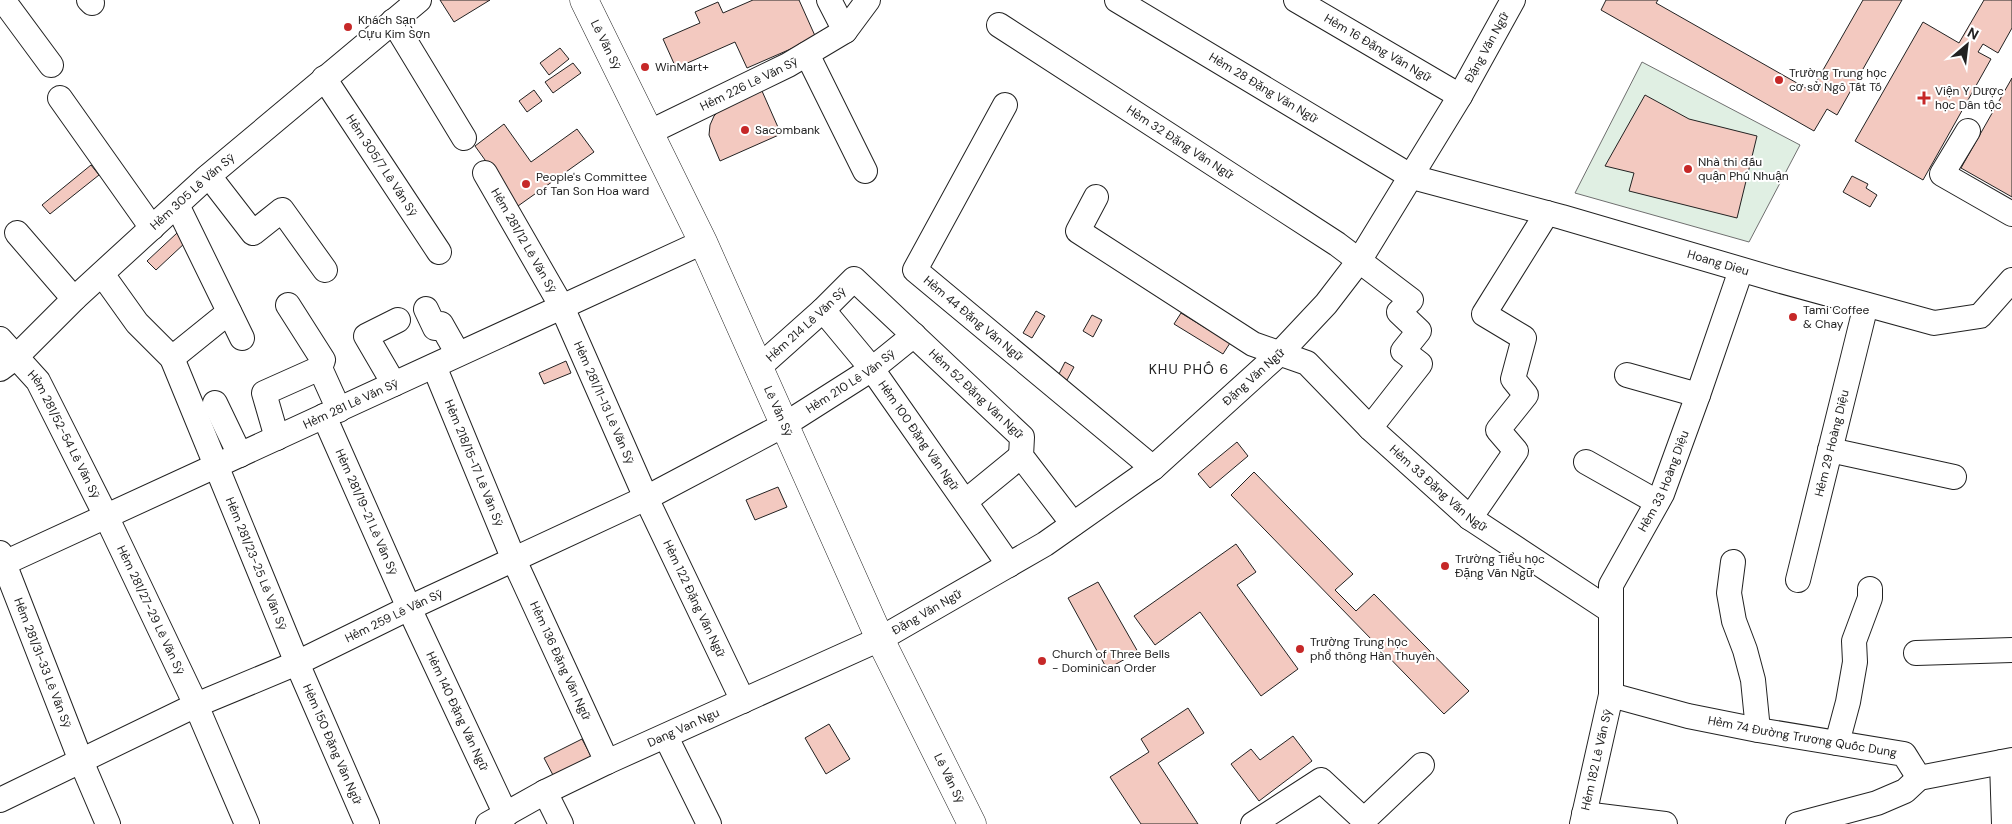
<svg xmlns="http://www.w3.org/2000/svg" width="2012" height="824" viewBox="0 0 2012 824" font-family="'DM Sans',sans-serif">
  <rect width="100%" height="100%" fill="#fff"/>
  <!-- green -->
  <path fill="#e0efe3" stroke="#6f6f6f" d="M 1642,62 L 1800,145 L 1749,242 L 1575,193 Z"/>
  <!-- building -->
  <g fill="#f3c9c0" stroke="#222">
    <path d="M 440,0 L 490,0 L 454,22 Z"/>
    <path d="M 753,0 L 799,0 L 816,38 L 747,68 L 735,42 L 676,68 L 663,39 L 700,23 L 695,12 L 718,2 L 723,13 Z"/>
    <path d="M 1606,0 L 1658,0 L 1656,3 L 1811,91 L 1863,0 L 1902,0 L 1837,115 L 1827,109 L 1814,131 L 1601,10 Z"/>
    <path d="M 1984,0 L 2012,0 L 2012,28 L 1998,53 L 1983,44 L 1978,52 L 1991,59 L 1923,180 L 1855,141 L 1923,22 L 1959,43 Z"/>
    <path d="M 560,48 L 569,59 L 549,75 L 540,63 Z"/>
    <path d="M 573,63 L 581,73 L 553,93 L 545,82 Z"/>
    <path d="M 2012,78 L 2012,197 L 1961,168 Z"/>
    <path d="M 534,90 L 542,101 L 527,112 L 519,101 Z"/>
    <path d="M 762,91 L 781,134 L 720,161 L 709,135 L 710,125 L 714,116 L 721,109 Z"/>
    <path d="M 1645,95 L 1689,119 L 1757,136 L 1737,218 L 1629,191 L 1634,173 L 1605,166 Z"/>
    <path d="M 504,124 L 531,162 L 577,129 L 594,152 L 518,206 L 475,146 Z"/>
    <path d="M 91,165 L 99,175 L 50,214 L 42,205 Z"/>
    <path d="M 1852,176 L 1868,184 L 1866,188 L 1877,195 L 1870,207 L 1843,192 Z"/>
    <path d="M 177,233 L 186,242 L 156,270 L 147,261 Z"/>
    <path d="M 1036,311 L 1045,316 L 1032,338 L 1023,333 Z"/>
    <path d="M 1181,313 L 1230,343 L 1223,354 L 1174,324 Z"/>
    <path d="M 1092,315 L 1102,320 L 1093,337 L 1083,331 Z"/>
    <path d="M 566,361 L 571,373 L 544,384 L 539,373 Z"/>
    <path d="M 1065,362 L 1074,367 L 1067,380 L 1058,376 Z"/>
    <path d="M 1237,442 L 1248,456 L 1210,488 L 1198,474 Z"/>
    <path d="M 1254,472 L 1353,574 L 1335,590 L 1356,611 L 1374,594 L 1469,691 L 1444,714 L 1231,495 Z"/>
    <path d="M 778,487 L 787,507 L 755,520 L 746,500 Z"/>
    <path d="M 1236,544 L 1256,572 L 1237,585 L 1298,669 L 1261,696 L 1200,612 L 1155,645 L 1134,616 Z"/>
    <path d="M 1098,582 L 1138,652 L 1107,669 L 1068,598 Z"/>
    <path d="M 1188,708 L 1204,733 L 1158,763 L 1198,824 L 1141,824 L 1110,777 L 1149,752 L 1141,739 Z"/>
    <path d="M 829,724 L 850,759 L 826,774 L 805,738 Z"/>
    <path d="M 1293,736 L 1312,761 L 1259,801 L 1231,764 L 1251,749 L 1260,760 Z"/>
    <path d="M 582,739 L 592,758 L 554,777 L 544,758 Z"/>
  </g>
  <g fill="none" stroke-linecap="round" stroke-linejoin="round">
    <defs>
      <g id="minor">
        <path d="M 3,0 L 51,65"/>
        <path d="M 89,0 L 92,3"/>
        <path d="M 829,0 L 845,31"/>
        <path id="s1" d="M 1117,0 L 1412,177 L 1562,217 L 1781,281 L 1934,323 L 1980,316 L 2012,280"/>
        <path id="s2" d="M 1296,0 L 1460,96"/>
        <path d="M 393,21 L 464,138"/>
        <path id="s3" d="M 999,25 L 1337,244 L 1411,300 L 1399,312 L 1419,331 L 1403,351 L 1420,364 L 1370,428"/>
        <path d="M 807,54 L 865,171"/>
        <path id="s4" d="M 324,78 L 439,252"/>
        <path d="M 60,98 L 152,228"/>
        <path id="s5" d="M 1005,105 L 915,270 L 1153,468"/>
        <path d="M 1968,131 L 1942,174 L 2012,214"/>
        <path id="s6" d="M 650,132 L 788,65 L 845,31 L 868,0"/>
        <path id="s7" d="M 485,173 L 562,307 L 646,498 L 743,701"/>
        <path d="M 209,176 L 253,233 L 282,210 L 325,270"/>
        <path id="s8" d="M 1096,197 L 1078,231 L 1253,344 L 1307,363 L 1370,428 L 1470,518 L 1611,611"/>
        <path d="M 177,205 L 242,338"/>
        <path d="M 17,233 L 74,299"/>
        <path id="s9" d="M 102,274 L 137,323 L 172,358 L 297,663 L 367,824"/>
        <path d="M 288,305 L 323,360 L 320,368 L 339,410"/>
        <path d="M 426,309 L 435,328 L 441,324 L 458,354"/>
        <path id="s10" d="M 823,310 L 872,369 L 1009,565"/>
        <path id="s11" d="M 0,339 L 38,381 L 106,516 L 196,705 L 247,824"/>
        <path d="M 172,358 L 229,312"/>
        <path id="s12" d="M 434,366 L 514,560 L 607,762"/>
        <path id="s13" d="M 758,368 L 823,310 L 854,279 L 1022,437 L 1021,456 L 1073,524"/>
        <path id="s14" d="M 0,369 L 16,357 L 74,299 L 205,179 L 419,0"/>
        <path d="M 1627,375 L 1698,395"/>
        <path d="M 394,384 L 366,336 L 398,320"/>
        <path d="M 215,403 L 240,455"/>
        <path id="s15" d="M 324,416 L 409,608 L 506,815"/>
        <path d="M 277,438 L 264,393 L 320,368"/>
        <path d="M 1830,450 L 1954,477"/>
        <path d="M 1586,462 L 1657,502"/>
        <path d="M 966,501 L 1021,456"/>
        <path d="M 1470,518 L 1516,451 L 1498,430 L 1526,395 L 1513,379 L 1524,338 L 1484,314 L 1547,213"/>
        <path id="s16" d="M 0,553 L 81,761 L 108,824"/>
        <path d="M 1733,562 L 1729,593 L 1734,621 L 1745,650 L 1753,680 L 1758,730"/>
        <path id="s17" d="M 0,565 L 703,242"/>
        <path id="s18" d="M 1798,580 L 1866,305"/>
        <path d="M 1916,653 L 2012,650"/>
        <path id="s19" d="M 1611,695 L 1688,716 L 1758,730 L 1904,754 L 1919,778"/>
        <path d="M 666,737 L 709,824"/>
        <path d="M 1837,743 L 1848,702 L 1855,662 L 1854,641 L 1870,598 L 1870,589"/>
        <path d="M 2002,762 L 2004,824"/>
        <path d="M 1919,778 L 2012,760"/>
        <path d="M 545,792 L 561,824"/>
        <path id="s20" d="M 0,800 L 196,705 L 297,663 L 409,608 L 646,498 L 784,425 L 872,369 L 914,335"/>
        <path d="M 1584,814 L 1665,824"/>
        <path id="s21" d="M 488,824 L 545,792 L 607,762 L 880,639 L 1045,544 L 1153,468 L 1280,353 L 1326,304 L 1359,261 L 1460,96 L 1513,0"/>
        <path d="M 1253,824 L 1321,780 L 1364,820 L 1422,765"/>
        <path id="s22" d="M 1582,824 L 1611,695 L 1611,585 L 1662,494 L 1698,395 L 1741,270"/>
        <path d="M 1798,824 L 1877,803 L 1905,791 L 1919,778"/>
      </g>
      <g id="major">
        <path id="s23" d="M 584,0 L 703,242 L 880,639 L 972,824"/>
      </g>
    </defs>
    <!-- minor casing -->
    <use href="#minor" stroke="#222" stroke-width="26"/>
    <!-- major casing -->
    <use href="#major" stroke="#222" stroke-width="29"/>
    <!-- minor -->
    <use href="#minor" stroke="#fff" stroke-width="24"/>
    <!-- major -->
    <use href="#major" stroke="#fff" stroke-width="28"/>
  </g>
  <!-- markers -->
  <g fill="#c62828" stroke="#fff" stroke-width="2">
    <circle cx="348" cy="27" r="5"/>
    <circle cx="645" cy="67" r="5"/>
    <circle cx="1779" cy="80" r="5"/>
    <path d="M1921.5 90.5h5v5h5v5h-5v5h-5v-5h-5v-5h5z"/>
    <circle cx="745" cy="130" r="5"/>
    <circle cx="1688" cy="169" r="5"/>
    <circle cx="526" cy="184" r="5"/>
    <circle cx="1793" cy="317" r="5"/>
    <circle cx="1445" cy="566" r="5"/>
    <circle cx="1300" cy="649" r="5"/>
    <circle cx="1042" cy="661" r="5"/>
  </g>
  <g text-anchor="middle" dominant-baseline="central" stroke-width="4" stroke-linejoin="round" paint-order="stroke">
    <!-- poi labels -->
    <g font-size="12" fill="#222" stroke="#fff" text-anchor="start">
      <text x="358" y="20">Khách Sạn<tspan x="358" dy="14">Cựu Kim Sơn</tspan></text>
      <text x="655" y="67">WinMart+</text>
      <text x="1789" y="73">Trường Trung học<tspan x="1789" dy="14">cơ sở Ngô Tất Tố</tspan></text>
      <text x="1935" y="91">Viện Y Dược<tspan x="1935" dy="14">học Dân tộc</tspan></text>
      <text x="755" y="130">Sacombank</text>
      <text x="1698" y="162">Nhà thi đấu<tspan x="1698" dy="14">quận Phú Nhuận</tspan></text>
      <text x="536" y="177">People's Committee<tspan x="536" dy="14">of Tan Son Hoa ward</tspan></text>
      <text x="1803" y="310">Tami Coffee<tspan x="1803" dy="14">&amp; Chay</tspan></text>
      <text x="1455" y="559">Trường Tiểu học<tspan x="1455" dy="14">Đặng Văn Ngữ</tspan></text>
      <text x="1310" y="642">Trường Trung học<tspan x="1310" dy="14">phổ thông Hàn Thuyên</tspan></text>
      <text x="1052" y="654">Church of Three Bells<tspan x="1052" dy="14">- Dominican Order</tspan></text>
    </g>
    <!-- street labels -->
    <g font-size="12" fill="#222" stroke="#fff">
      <text stroke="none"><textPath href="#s23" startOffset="50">Lê Văn Sỹ</textPath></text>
      <text stroke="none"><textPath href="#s21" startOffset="1298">Đặng Văn Ngữ</textPath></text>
      <text stroke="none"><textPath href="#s2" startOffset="95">Hẻm 16 Đặng Văn Ngữ</textPath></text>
      <text stroke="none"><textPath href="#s6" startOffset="110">Hẻm 226 Lê Văn Sỹ</textPath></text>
      <text stroke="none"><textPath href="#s1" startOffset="171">Hẻm 28 Đặng Văn Ngữ</textPath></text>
      <text stroke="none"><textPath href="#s3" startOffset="216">Hẻm 32 Đặng Văn Ngữ</textPath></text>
      <text stroke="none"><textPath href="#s4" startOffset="105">Hẻm 305/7 Lê Văn Sỹ</textPath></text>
      <text stroke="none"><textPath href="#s14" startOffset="262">Hẻm 305 Lê Văn Sỹ</textPath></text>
      <text stroke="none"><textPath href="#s7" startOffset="78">Hẻm 281/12 Lê Văn Sỹ</textPath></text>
      <text stroke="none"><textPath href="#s1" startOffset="662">Hoang Dieu</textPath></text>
      <text stroke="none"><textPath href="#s5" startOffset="264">Hẻm 44 Đặng Văn Ngữ</textPath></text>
      <text stroke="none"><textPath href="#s13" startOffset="65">Hẻm 214 Lê Văn Sỹ</textPath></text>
      <text stroke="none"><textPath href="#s21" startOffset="892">Đặng Văn Ngữ</textPath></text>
      <text stroke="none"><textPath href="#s20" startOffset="949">Hẻm 210 Lê Văn Sỹ</textPath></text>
      <text stroke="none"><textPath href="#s13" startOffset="299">Hẻm 52 Đặng Văn Ngữ</textPath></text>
      <text stroke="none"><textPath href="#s7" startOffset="259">Hẻm 281/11-13 Lê Văn Sỹ</textPath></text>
      <text stroke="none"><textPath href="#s17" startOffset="386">Hẻm 281 Lê Văn Sỹ</textPath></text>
      <text stroke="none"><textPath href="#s23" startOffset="455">Lê Văn Sỹ</textPath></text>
      <text stroke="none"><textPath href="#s11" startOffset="116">Hẻm 281/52-54 Lê Văn Sỹ</textPath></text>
      <text stroke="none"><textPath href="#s10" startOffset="158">Hẻm 100 Đặng Văn Ngữ</textPath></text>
      <text stroke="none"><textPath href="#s18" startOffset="141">Hẻm 29 Hoàng Diệu</textPath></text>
      <text stroke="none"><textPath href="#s12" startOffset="105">Hẻm 218/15-17 Lê Văn Sỹ</textPath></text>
      <text stroke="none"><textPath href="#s22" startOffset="359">Hẻm 33 Hoàng Diệu</textPath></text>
      <text stroke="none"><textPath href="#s8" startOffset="486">Hẻm 33 Đặng Văn Ngữ</textPath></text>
      <text stroke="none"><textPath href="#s15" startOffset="105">Hẻm 281/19-21 Lê Văn Sỹ</textPath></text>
      <text stroke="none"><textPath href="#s9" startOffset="332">Hẻm 281/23-25 Lê Văn Sỹ</textPath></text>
      <text stroke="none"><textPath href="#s7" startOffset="475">Hẻm 122 Đặng Văn Ngữ</textPath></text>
      <text stroke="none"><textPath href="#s11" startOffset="312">Hẻm 281/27-29 Lê Văn Sỹ</textPath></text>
      <text stroke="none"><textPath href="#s21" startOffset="488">Đặng Văn Ngữ</textPath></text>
      <text stroke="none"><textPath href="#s20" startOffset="435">Hẻm 259 Lê Văn Sỹ</textPath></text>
      <text stroke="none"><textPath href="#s12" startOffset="321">Hẻm 136 Đặng Văn Ngữ</textPath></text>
      <text stroke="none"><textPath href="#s16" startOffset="118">Hẻm 281/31-33 Lê Văn Sỹ</textPath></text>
      <text stroke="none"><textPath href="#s15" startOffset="324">Hẻm 140 Đặng Văn Ngữ</textPath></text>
      <text stroke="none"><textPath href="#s21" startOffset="218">Dang Van Ngu</textPath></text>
      <text stroke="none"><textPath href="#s19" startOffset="196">Hẻm 74 Đường Trương Quốc Dung</textPath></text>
      <text stroke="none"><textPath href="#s9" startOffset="528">Hẻm 150 Đặng Văn Ngữ</textPath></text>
      <text stroke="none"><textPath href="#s22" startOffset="66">Hẻm 182 Lê Văn Sỹ</textPath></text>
      <text stroke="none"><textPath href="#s23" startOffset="860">Lê Văn Sỹ</textPath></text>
    </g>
    <!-- neighbourhood labels -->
    <g font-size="14" letter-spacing="1" fill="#222" stroke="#fff">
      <text x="1189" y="369">KHU PHỐ 6</text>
    </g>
  </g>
  <!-- north arrow -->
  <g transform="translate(1967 45) rotate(28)" stroke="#ffffff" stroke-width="4" paint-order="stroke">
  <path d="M0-4L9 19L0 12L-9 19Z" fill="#222222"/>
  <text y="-8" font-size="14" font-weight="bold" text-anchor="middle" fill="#222222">N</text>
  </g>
</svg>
